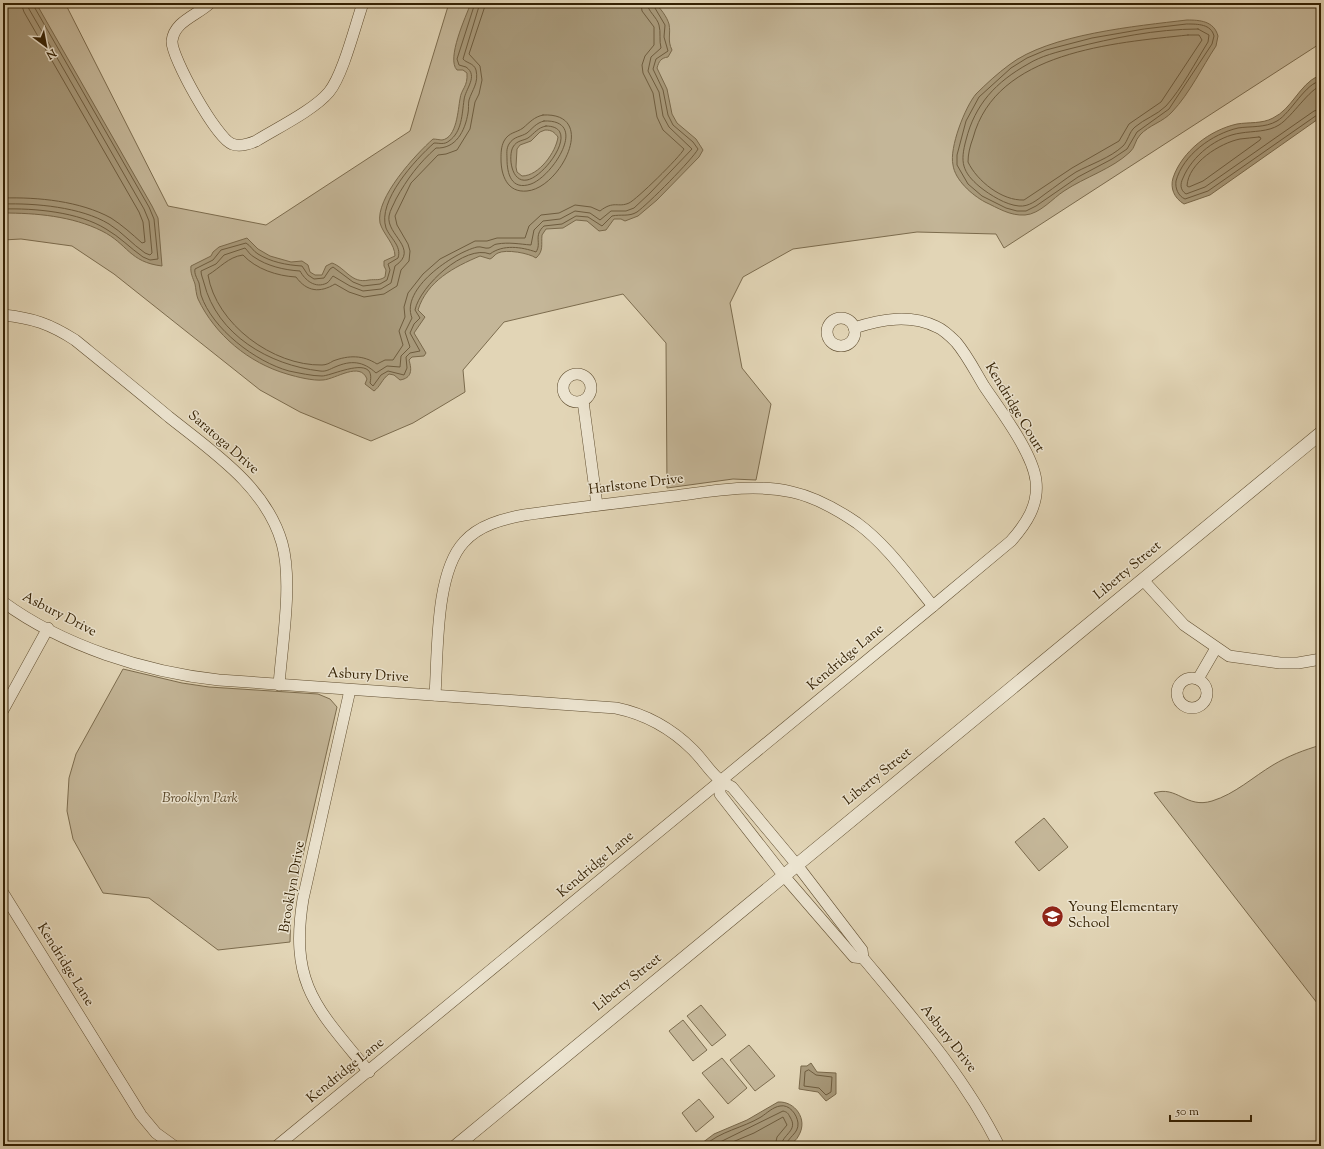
<svg xmlns="http://www.w3.org/2000/svg" width="1324" height="1149" viewBox="0 0 1324 1149" font-family="'Sorts Mill Goudy',serif">
  <rect width="100%" height="100%" fill="#e2d5b6"/>
  <filter id="stains"><feTurbulence type="fractalNoise" baseFrequency=".005" numOctaves="4"/><feColorMatrix values="0 0 0 0 .2 0 0 0 0 .09 0 0 0 0 .02 0 0 0 .5 -.17"/></filter>
  <radialGradient id="worn" r=".72"><stop offset=".6" stop-color="#630" stop-opacity="0"/><stop offset="1" stop-color="#630" stop-opacity=".3"/></radialGradient>
  <!-- green -->
  <g fill="#c4b698" stroke="#7c6c4e">
    <path d="M 3,3 L 65,3 L 168,206 L 266,225 L 410,131 L 449,3 L 1321,3 L 1321,43 L 1004,248 L 996,234 L 917,232 L 793,249 L 743,277 L 730,303 L 742,368 L 771,404 L 756,480 L 733,479 L 667,488 L 666,343 L 623,294 L 504,322 L 463,370 L 465,392 L 413,423 L 371,441 L 300,412 L 260,390 L 114,274 L 72,246 L 21,239 L 3,240 Z"/>
    <path d="M 123,669 L 182,683 L 209,687 L 318,694 L 330,699 L 337,707 L 291,907 L 290,942 L 218,950 L 149,898 L 103,893 L 73,839 L 67,811 L 69,778 L 76,754 Z"/>
    <path d="M 1321,745 L 1321,1008 L 1154,793 C 1177,785 1186,809 1212,801 C 1235,794 1253,777 1273,765 C 1288,756 1304,750 1321,745 Z"/>
    <path d="M 1044,818 L 1068,847 L 1039,871 L 1015,842 Z"/>
    <path d="M 701,1005 L 726,1035 L 712,1046 L 687,1016 Z"/>
    <path d="M 683,1020 L 707,1050 L 693,1061 L 669,1031 Z"/>
    <path d="M 749,1045 L 775,1076 L 755,1091 L 730,1060 Z"/>
    <path d="M 722,1058 L 747,1088 L 728,1104 L 702,1073 Z"/>
    <path d="M 699,1099 L 714,1117 L 696,1132 L 682,1113 Z"/>
  </g>
  <!-- water -->
  <g fill="#a79879" stroke="#79684a" fill-rule="evenodd">
    <path d="M 3,3 L 36,3 L 152,206 L 158,218 L 162,266 C 129,262 128,244 102,231 C 72,216 36,213 3,213 Z"/>
    <path d="M 471,3 L 654,3 C 660,7 667,17 669,24 C 671,34 667,40 672,50 L 668,57 C 661,58 659,61 657,68 L 667,89 L 672,114 L 677,123 L 696,139 L 703,150 L 699,157 L 657,200 L 638,216 L 625,221 L 621,219 L 614,219 L 606,230 L 599,231 L 587,221 L 576,220 L 563,228 L 546,229 L 542,235 C 541,244 544,251 536,258 C 529,253 506,249 498,253 C 495,254 493,258 490,259 L 480,256 C 454,267 427,281 418,310 L 425,317 L 414,333 L 426,353 L 424,356 L 412,357 L 409,360 C 412,370 412,378 400,380 L 394,375 L 389,374 C 382,379 380,387 374,391 L 365,384 L 367,379 C 360,361 336,379 323,380 C 313,381 297,377 287,374 C 249,363 215,335 198,299 C 196,294 196,289 195,284 C 193,278 190,273 191,266 L 211,256 L 213,252 L 219,247 L 247,238 L 258,249 L 270,256 L 291,262 L 302,261 L 308,265 L 310,272 L 315,275 L 322,275 L 326,266 L 332,263 C 346,268 351,284 369,280 C 376,279 379,281 385,277 L 386,270 L 384,266 L 384,261 L 395,256 C 395,244 383,234 380,223 C 375,198 416,154 433,139 C 436,139 440,140 442,140 C 457,138 458,109 460,99 C 461,89 468,87 467,73 L 463,70 L 457,70 C 446,59 466,16 471,3 ZM 545,130 C 552,130 554,132 558,137 C 556,152 539,176 522,176 L 517,172 L 516,167 L 517,149 L 520,145 L 531,141 L 540,132 Z"/>
    <path d="M 1187,20 C 1200,20 1214,21 1218,36 L 1216,46 C 1202,67 1190,93 1172,112 C 1163,122 1149,125 1140,135 C 1135,140 1135,148 1130,152 C 1112,169 1085,177 1064,191 C 1053,198 1040,214 1025,215 C 1010,216 998,208 985,202 C 972,195 955,180 953,165 C 949,148 965,107 976,94 C 986,84 998,73 1009,65 C 1049,34 1137,26 1187,20 Z"/>
    <path d="M 1318,76 L 1321,77 L 1321,117 L 1210,195 L 1184,204 C 1174,198 1170,188 1173,178 C 1182,151 1210,130 1237,124 C 1249,122 1262,124 1273,118 C 1292,109 1299,85 1318,76 Z"/>
    <path d="M 811,1063 L 817,1072 L 836,1073 L 836,1094 L 826,1101 L 818,1092 L 799,1089 L 801,1066 L 807,1066 Z"/>
    <path d="M 778,1102 C 795,1101 808,1119 799,1135 C 797,1140 792,1143 788,1146 L 698,1146 L 714,1134 L 747,1120 Z"/>
  </g>
  <g fill="none" stroke-linecap="round" stroke-linejoin="round">
    <!-- shore -->
    <g stroke="#6e5c3e" stroke-width="1">
      <path d="M 475,3 L 457,59 L 459,65 L 466,67 C 479,76 465,89 464,100 C 462,114 462,132 449,141 C 444,145 440,143 434,143 C 415,160 377,201 386,228 C 390,238 402,246 398,258 L 388,264 L 390,270 L 387,280 L 380,284 L 363,286 L 353,282 L 333,267 L 330,269 L 324,278 L 314,279 L 308,275 L 302,266 C 286,265 271,262 258,254 C 253,251 251,246 246,243 L 221,250 L 213,260 L 195,269 C 194,274 197,278 199,283 C 200,287 200,291 201,295 C 212,329 256,362 289,371 C 299,373 312,376 322,376 C 332,376 377,353 370,383 L 373,386 L 381,375 L 388,371 L 404,375 L 407,368 L 406,357 L 410,353 L 420,351 L 410,333 L 414,324 L 420,318 L 415,310 C 420,286 465,244 490,254 C 503,244 522,247 536,252 C 542,243 533,236 544,226 L 562,224 L 576,216 L 588,217 L 602,226 L 612,216 C 621,214 629,217 637,212 C 647,205 693,159 698,149 L 693,142 L 673,125 L 668,115 L 663,90 L 653,69 L 656,59 L 668,51 L 664,37 L 665,25 L 652,3"/>
      <path d="M 480,3 L 463,59 C 466,63 474,63 476,70 C 479,83 472,90 469,100 C 468,104 469,109 468,113 C 465,131 456,149 436,148 C 419,163 407,179 396,199 C 394,204 390,210 389,216 C 386,235 420,249 395,266 L 391,283 L 381,289 L 363,291 L 350,286 L 333,276 C 331,278 330,281 327,283 C 315,289 305,280 300,271 C 284,270 267,266 254,257 C 250,255 248,251 245,248 L 224,255 L 216,264 L 201,271 C 201,275 203,279 204,283 C 217,335 269,365 320,371 C 326,372 330,369 335,367 C 351,360 363,361 376,373 L 387,366 L 400,367 L 401,356 L 410,347 L 405,332 L 412,318 C 400,289 453,253 477,247 C 481,246 485,249 489,248 C 492,247 494,244 497,244 C 509,242 519,244 531,245 L 534,230 L 543,221 L 560,219 L 575,211 L 590,213 L 600,220 L 611,211 L 626,211 L 634,208 L 650,193 L 692,149 L 669,127 L 663,116 L 659,92 L 648,71 L 651,57 L 661,48 C 659,41 661,32 659,25 C 657,17 648,12 647,3"/>
      <path d="M 486,3 L 469,54 L 480,66 L 482,80 L 479,94 L 475,102 L 470,129 L 457,150 L 446,154 L 438,155 L 411,183 L 395,216 L 397,225 L 408,244 L 410,251 L 409,261 L 401,270 L 397,286 L 384,294 L 364,297 L 349,292 L 335,284 C 320,293 307,292 296,277 C 277,276 256,269 243,255 C 228,257 220,268 208,275 C 216,324 273,366 322,365 C 326,365 330,363 333,361 C 349,355 363,355 377,364 L 385,360 L 393,360 L 403,345 L 399,331 L 405,317 L 404,307 L 408,293 L 423,274 L 440,259 L 475,241 L 487,241 L 497,238 L 525,238 L 529,226 L 541,215 L 559,213 L 575,205 L 591,207 L 600,211 C 614,200 618,208 629,203 C 636,200 680,157 684,149 L 663,130 L 657,117 L 653,93 L 643,73 L 642,65 L 645,56 L 654,45 L 654,27 L 642,11 L 641,3"/>
      <path d="M 1187,24 C 1198,24 1211,24 1214,36 L 1212,44 L 1169,109 L 1137,132 L 1127,149 L 1112,159 L 1078,177 L 1036,206 L 1026,211 L 1017,211 L 1006,208 L 982,196 L 968,184 L 957,165 L 957,155 L 966,121 L 979,97 L 1011,68 L 1027,58 L 1046,50 L 1092,38 L 1144,29 Z"/>
      <path d="M 1198,29 L 1209,35 L 1208,42 C 1195,63 1182,88 1166,106 C 1157,115 1144,119 1135,127 C 1129,132 1128,141 1123,146 C 1110,158 1091,164 1076,172 C 1065,179 1055,187 1045,194 C 1037,200 1029,207 1019,206 C 1006,205 990,195 980,187 C 962,172 960,162 966,140 C 975,104 996,82 1028,64 C 1041,56 1057,52 1073,48 C 1113,38 1156,29 1198,29 Z"/>
      <path d="M 1188,35 L 1199,35 L 1202,40 L 1161,102 L 1129,124 L 1119,141 L 1072,168 L 1024,200 C 1002,201 977,181 968,162 C 968,154 970,146 973,138 C 996,51 1114,43 1188,35 Z"/>
      <path d="M 1321,81 C 1306,82 1291,113 1277,121 C 1265,128 1251,126 1238,128 C 1212,134 1183,155 1176,181 C 1175,188 1178,196 1185,199 L 1208,191 L 1317,115 L 1321,114"/>
      <path d="M 1321,86 C 1310,88 1292,117 1279,125 C 1268,132 1253,131 1241,133 C 1217,136 1192,156 1183,178 C 1180,184 1180,190 1186,194 L 1205,187 L 1314,111 L 1321,109"/>
      <path d="M 543,115 C 599,112 561,188 527,191 C 507,193 501,175 501,159 C 501,153 501,147 504,141 C 509,132 516,133 523,128 C 530,122 534,117 543,115 Z"/>
      <path d="M 544,121 C 590,119 553,176 531,184 C 511,191 507,173 507,159 C 507,154 506,149 509,144 C 514,136 521,137 527,133 C 533,128 536,123 544,121 Z"/>
      <path d="M 546,126 C 582,126 545,177 527,180 C 511,183 508,156 513,147 C 517,140 523,141 528,138 C 535,133 537,128 546,126 Z"/>
      <path d="M 1259,137 L 1261,138 L 1260,140 L 1203,181 L 1189,187 L 1187,186 C 1188,163 1220,143 1240,139 C 1246,138 1253,138 1259,137 Z"/>
      <path d="M 3,198 C 38,197 80,201 111,218 C 122,225 132,234 142,243 L 145,242 L 143,222 L 139,212 L 24,12 L 21,3"/>
      <path d="M 3,204 C 35,203 81,207 109,224 C 122,232 132,244 145,253 L 150,255 L 152,253 L 149,221 L 144,209 L 29,9 L 27,3"/>
      <path d="M 3,209 C 34,208 79,212 106,229 C 120,237 130,248 143,257 L 150,260 L 158,259 L 154,219 L 149,207 L 32,3"/>
      <path d="M 809,1070 L 816,1075 L 832,1077 L 831,1092 L 826,1095 L 819,1088 L 804,1086 L 805,1072 Z"/>
      <path d="M 704,1146 C 720,1131 743,1128 761,1117 C 767,1113 773,1107 780,1106 C 789,1104 797,1114 798,1123 C 799,1134 787,1137 786,1146"/>
      <path d="M 712,1146 L 783,1111 C 787,1112 788,1113 790,1117 C 799,1131 782,1134 781,1146"/>
      <path d="M 723,1146 L 754,1133 L 783,1117 L 787,1125 L 777,1137 L 775,1146"/>
    </g>
    <defs>
      <g id="minor">
        <path d="M 210,3 C 198,15 174,21 172,41 C 171,57 217,139 232,144 C 240,147 249,144 256,141 C 277,128 314,110 329,92 C 343,75 355,26 363,3"/>
        <path d="M 3,315 C 33,318 50,324 75,340 C 107,366 138,391 169,417 C 213,452 266,487 282,543 C 293,582 282,644 279,685"/>
        <circle cx="841" cy="332" r="14"/>
        <circle cx="577" cy="388" r="14"/>
        <path d="M 583,401 L 597,505"/>
        <path d="M 1143,580 L 1184,625 L 1229,656 L 1280,663 L 1298,663 L 1321,659"/>
        <path d="M 3,602 C 63,646 145,672 219,680 L 616,708 C 645,714 671,728 693,750 C 707,764 713,779 732,787 L 797,865 L 862,950 L 863,958 C 913,1018 964,1076 999,1146"/>
        <circle cx="1192" cy="693" r="15"/>
        <path d="M 1198,679 L 1216,648"/>
        <path d="M 350,690 L 303,899 C 289,986 318,1009 369,1072"/>
        <path d="M 435,695 C 438,652 435,573 464,542 C 479,525 503,519 524,515 C 574,508 624,502 674,496 C 713,491 753,483 792,492 C 815,497 838,510 857,523 C 887,545 909,577 933,606"/>
        <path d="M 3,710 L 48,628"/>
        <path d="M 720,782 L 720,794 L 784,876 L 854,957 L 863,958"/>
        <path d="M 3,893 L 141,1115 L 156,1133 L 174,1146"/>
        <path d="M 277,1146 L 933,606 L 1011,541 C 1026,524 1039,505 1036,481 C 1033,453 1000,410 984,386 C 975,371 967,355 956,342 C 951,337 944,330 937,327 C 910,314 882,319 854,328"/>
      </g>
      <path id="tertiary" d="M 456,1146 L 1321,433"/>
    </defs>
    <!-- minor casing -->
    <use href="#minor" stroke="#604e30" stroke-width="12"/>
    <!-- tertiary casing -->
    <use href="#tertiary" stroke="#604e30" stroke-width="14"/>
    <!-- minor -->
    <use href="#minor" stroke="#ece4d0" stroke-width="11"/>
    <!-- tertiary -->
    <use href="#tertiary" stroke="#ece4d0" stroke-width="13"/>
  </g>
  <!-- icons -->
  <defs>
    <symbol id="school-disc" viewBox="-11 -11 22 22"><circle r="9.5" fill="#8f2418" stroke="#ece4d0"/><path d="M0-5L7-2L0 1L-7-2ZM-4 1L0 2.5L4 1V4Q0 6-4 4Z" fill="#fff"/></symbol>
  </defs>
  <g fill-rule="evenodd">
    <use href="#school-disc" x="1040" y="904" width="25" height="25"/>
  </g>
  <g text-anchor="middle" dominant-baseline="central" stroke-width="3" stroke-linejoin="round" paint-order="stroke">
    <!-- street labels -->
    <g font-size="14" fill="#342103" stroke="#ece4d0">
      <text transform="translate(1014 408) rotate(59)">Kendridge Court</text>
      <text transform="translate(223 443) rotate(41)">Saratoga Drive</text>
      <text transform="translate(636 485) rotate(-7)">Harlstone Drive</text>
      <text transform="translate(1128 571) rotate(-40)">Liberty Street</text>
      <text transform="translate(59 615) rotate(27)">Asbury Drive</text>
      <text transform="translate(846 658) rotate(-40)">Kendridge Lane</text>
      <text transform="translate(368 676) rotate(3)">Asbury Drive</text>
      <text transform="translate(878 777) rotate(-39)">Liberty Street</text>
      <text transform="translate(596 865) rotate(-40)">Kendridge Lane</text>
      <text transform="translate(293 887) rotate(-80)">Brooklyn Drive</text>
      <text transform="translate(65 965) rotate(58)">Kendridge Lane</text>
      <text transform="translate(628 983) rotate(-39)">Liberty Street</text>
      <text transform="translate(948 1039) rotate(52)">Asbury Drive</text>
      <text transform="translate(346 1071) rotate(-39)">Kendridge Lane</text>
    </g>
    <!-- park labels -->
    <g font-size="14" font-style="italic" fill="#584628" stroke="#ece4d0">
      <text x="200" y="799">Brooklyn Park</text>
    </g>
    <!-- poi labels -->
    <g font-size="14" fill="#342103" stroke="#ece4d0" text-anchor="start">
      <text x="1068" y="908">Young Elementary<tspan x="1068" dy="16">School</tspan></text>
    </g>
  </g>
  <!-- margin -->
  <rect width="1324" height="1149" fill="none" stroke="#e2d5b6" stroke-width="16"/>
  <rect x="4" y="4" width="1316" height="1141" fill="none" stroke="#342103" stroke-width="2"/>
  <rect x="8" y="8" width="1308" height="1133" fill="none" stroke="#342103"/>
  <!-- north arrow -->
  <g transform="translate(46 46) rotate(148)" stroke="#ece4d0" stroke-width="3" paint-order="stroke">
  <path d="M0-3L7 15L0 10L-7 15Z" fill="#342103"/>
  <text y="-6" font-size="11" font-weight="bold" text-anchor="middle" fill="#342103">N</text>
  </g>
  <!-- scale -->
  <path d="M1170 1115v6h81v-6" fill="none" stroke="#342103" stroke-width="2"/>
  <text x="1176" y="1115" font-size="12" fill="#342103" stroke="#ece4d0" stroke-width="3" paint-order="stroke">50 m</text>
  <rect width="100%" height="100%" filter="url(#stains)"/>
  <rect width="100%" height="100%" fill="url(#worn)"/>
</svg>
